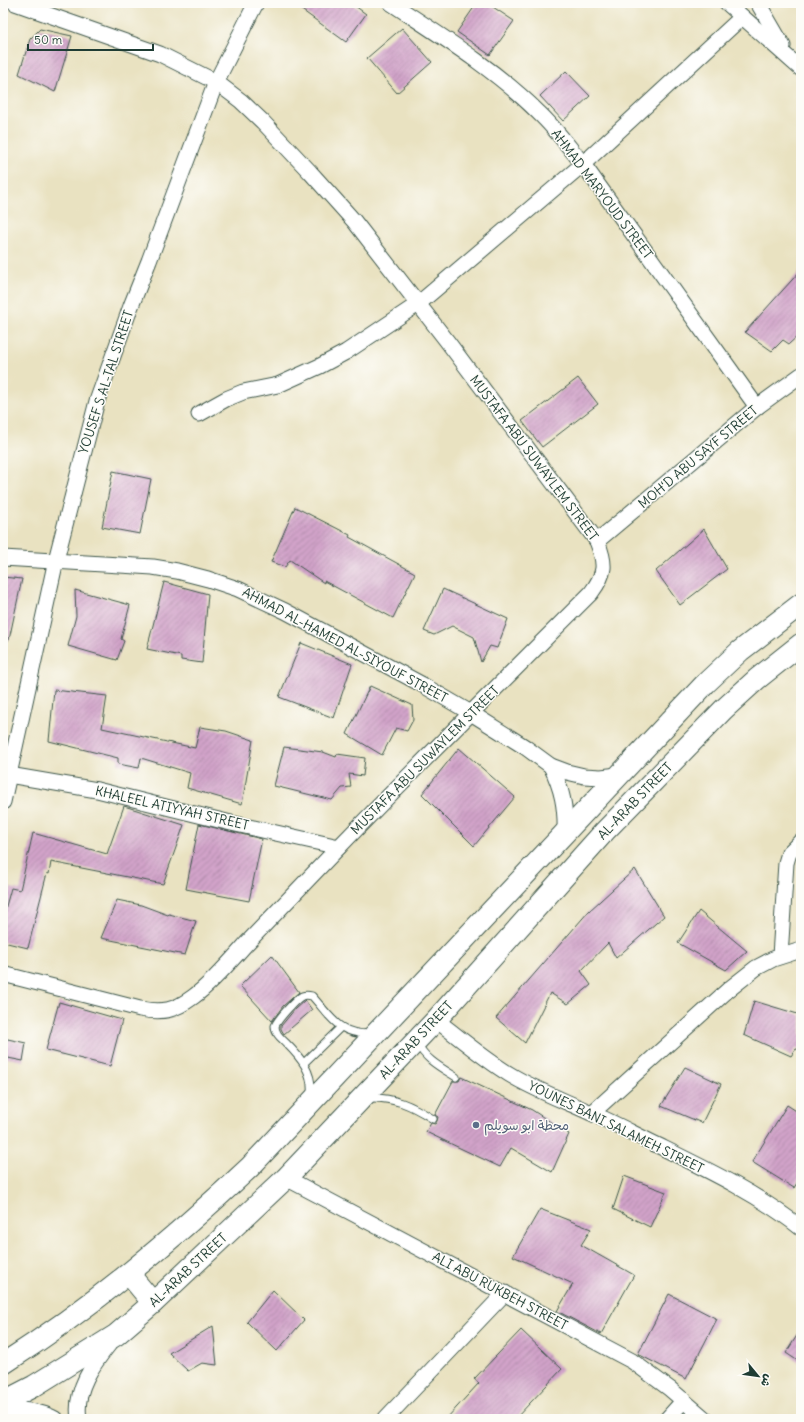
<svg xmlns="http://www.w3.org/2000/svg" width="804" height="1422" viewBox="0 0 804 1422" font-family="Delius,'Playpen Sans Arabic',sans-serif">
  <defs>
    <pattern id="building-hatch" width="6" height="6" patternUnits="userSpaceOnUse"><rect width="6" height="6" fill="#d1a3c9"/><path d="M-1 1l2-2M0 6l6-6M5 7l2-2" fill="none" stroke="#a986a4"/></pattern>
  </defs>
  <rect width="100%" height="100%" fill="#fdfcf7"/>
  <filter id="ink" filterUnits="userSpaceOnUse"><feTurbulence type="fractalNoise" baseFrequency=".025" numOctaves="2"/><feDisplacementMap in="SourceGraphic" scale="8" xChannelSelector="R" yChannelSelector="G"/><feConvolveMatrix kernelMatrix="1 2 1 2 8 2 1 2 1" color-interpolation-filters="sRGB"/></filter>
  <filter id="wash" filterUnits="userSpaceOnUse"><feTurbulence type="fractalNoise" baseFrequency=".012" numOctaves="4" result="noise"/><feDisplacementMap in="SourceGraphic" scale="16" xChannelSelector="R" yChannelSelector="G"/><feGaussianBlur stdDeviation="0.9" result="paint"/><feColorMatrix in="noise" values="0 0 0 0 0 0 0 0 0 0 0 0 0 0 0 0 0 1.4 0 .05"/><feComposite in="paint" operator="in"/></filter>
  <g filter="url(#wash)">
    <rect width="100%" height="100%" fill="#e9e2c1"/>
    <g id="blocks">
      <!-- building -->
      <g fill="url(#building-hatch)">
        <path d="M 292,3 L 351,3 L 366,14 L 346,42 Z"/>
        <path d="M 477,3 L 487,3 L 514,21 L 490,55 L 457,32 Z"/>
        <path d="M 402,28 L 432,62 L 397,93 L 367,58 Z"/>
        <path d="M 40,29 L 72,36 L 55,92 L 19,74 L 30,39 Z"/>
        <path d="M 566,71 L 590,96 L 563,121 L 540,96 Z"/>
        <path d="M 801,270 L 801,333 L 789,344 L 783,340 L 772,351 L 745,332 Z"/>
        <path d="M 578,378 L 598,404 L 542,447 L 522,421 Z"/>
        <path d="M 113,471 L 151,479 L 140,534 L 102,527 Z"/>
        <path d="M 295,507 L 350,535 L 349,537 L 415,573 L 393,618 L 324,581 L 324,583 L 290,560 L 285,567 L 271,562 Z"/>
        <path d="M 704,529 L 727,569 L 680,605 L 656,571 Z"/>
        <path d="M 3,577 L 22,579 L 9,640 L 3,640 Z"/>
        <path d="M 164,582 L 208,594 L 202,663 L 181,660 L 181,656 L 147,649 Z"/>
        <path d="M 443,589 L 508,619 L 497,648 L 490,646 L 481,662 L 474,637 L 452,626 L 434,635 L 424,631 Z"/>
        <path d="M 75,590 L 130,605 L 121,639 L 124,641 L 117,660 L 68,646 L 76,616 Z"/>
        <path d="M 301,643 L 352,664 L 334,718 L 279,697 Z"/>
        <path d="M 370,686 L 412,705 L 413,720 L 407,731 L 396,728 L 382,755 L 347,734 Z"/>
        <path d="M 54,690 L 107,696 L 102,728 L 195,748 L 200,727 L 226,731 L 253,740 L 242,804 L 187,788 L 190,773 L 141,758 L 139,768 L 118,764 L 118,758 L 49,741 Z"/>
        <path d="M 284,747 L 323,752 L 336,757 L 337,754 L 365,758 L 363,776 L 349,774 L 351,787 L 342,788 L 332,800 L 274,786 Z"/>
        <path d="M 459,748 L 515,797 L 474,846 L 422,794 Z"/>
        <path d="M 124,806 L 184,825 L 163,884 L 51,862 L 49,874 L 47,873 L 28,948 L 3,942 L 3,917 L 11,888 L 20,890 L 33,833 L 107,854 Z"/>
        <path d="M 199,824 L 262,839 L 249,901 L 186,889 Z"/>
        <path d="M 635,869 L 664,916 L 616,958 L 608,943 L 581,971 L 591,985 L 568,1004 L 550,993 L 525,1043 L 496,1018 L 589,911 Z"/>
        <path d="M 117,900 L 141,905 L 168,915 L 169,914 L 196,921 L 185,955 L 101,938 Z"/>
        <path d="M 699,911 L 747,951 L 726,970 L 678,943 Z"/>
        <path d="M 272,955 L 299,992 L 283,1006 L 272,1021 L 240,986 Z"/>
        <path d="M 305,1000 L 312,1010 L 284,1034 L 281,1029 L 281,1026 L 295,1009 Z"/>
        <path d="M 754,1001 L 801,1015 L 801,1050 L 796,1049 L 791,1056 L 744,1035 Z"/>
        <path d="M 59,1002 L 122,1020 L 110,1066 L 46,1050 Z"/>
        <path d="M 3,1038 L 26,1043 L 23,1061 L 3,1057 Z"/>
        <path d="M 685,1067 L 721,1084 L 702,1123 L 661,1106 Z"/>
        <path d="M 461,1077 L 532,1110 L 569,1134 L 552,1172 L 511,1148 L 500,1167 L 426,1132 L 431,1123 L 435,1124 L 437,1121 L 438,1117 L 435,1115 L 453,1081 L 459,1081 Z"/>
        <path d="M 787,1105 L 801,1114 L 801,1176 L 794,1188 L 752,1162 Z"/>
        <path d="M 624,1176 L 666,1192 L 650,1227 L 613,1209 Z"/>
        <path d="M 540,1209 L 591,1229 L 581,1245 L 634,1275 L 601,1334 L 557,1311 L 573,1284 L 513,1256 Z"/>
        <path d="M 273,1290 L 304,1320 L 277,1351 L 247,1322 Z"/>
        <path d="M 669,1294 L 717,1319 L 686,1379 L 638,1354 Z"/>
        <path d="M 213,1326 L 217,1365 L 202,1363 L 188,1371 L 169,1353 Z"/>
        <path d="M 801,1329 L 801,1363 L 786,1353 Z"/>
        <path d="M 521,1330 L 562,1369 L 515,1419 L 446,1419 L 479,1383 L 474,1379 Z"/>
      </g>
    </g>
  </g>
  <g filter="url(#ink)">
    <use href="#blocks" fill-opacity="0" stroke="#3d5649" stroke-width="1"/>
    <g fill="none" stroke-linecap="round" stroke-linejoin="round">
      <defs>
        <g id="lane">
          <path d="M 417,1043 C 426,1060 440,1067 456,1077"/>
          <path d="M 304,1063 L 341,1027"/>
          <path d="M 311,1094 C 313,1072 301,1058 286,1043 C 281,1038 275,1034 275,1026 C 278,1019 295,1000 302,996 C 305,995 308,995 312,996 C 331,1017 338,1034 369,1034"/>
          <path d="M 368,1098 C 394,1097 411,1105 433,1119"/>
        </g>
        <g id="street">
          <path d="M 391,3 C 441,36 496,70 539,113 C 555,128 568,146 583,164 L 757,407"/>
          <path d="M 727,3 L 801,69"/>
          <path d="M 758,3 L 783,46"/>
          <path d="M 199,414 L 226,399 L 243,392 L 278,385 L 320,366 L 346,352 L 418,304 L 583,164 L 742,17"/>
          <path d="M 597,541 L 757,407 L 801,375"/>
          <path d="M 3,558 L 153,567 L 177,571 L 208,579 L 238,589 L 285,611 L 421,684 L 471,713 L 525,747 L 551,766 L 567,772 L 584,776 L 601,777 L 618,775"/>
          <path d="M 551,766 C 562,789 566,807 565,833"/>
          <path d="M 3,774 L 97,790 L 231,823 L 339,847"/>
          <path d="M 3,802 L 56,560 L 97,401 L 131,306 L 149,261 L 216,82 L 256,3"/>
          <path d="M 780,956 L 786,863 L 789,853 L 801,841"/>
          <path d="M 3,974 L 140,1009 C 163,1013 174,1011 193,997 C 211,984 231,961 246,944 C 277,912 308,879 339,847 C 422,761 507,677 591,593 C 606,573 606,564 597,541 L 447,341 L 354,221 L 310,172 L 263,122 L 241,101 L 216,82 L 160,54 L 15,3"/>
          <path d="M 436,1020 C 460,1038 483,1058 509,1074 C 535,1090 563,1100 591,1113 C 614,1123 636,1135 659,1146 C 708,1170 758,1194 801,1228"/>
          <path d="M 592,1113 L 728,990 L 756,968 L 773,959 L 801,950"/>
          <path d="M 286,1178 L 632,1361 L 670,1389 L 705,1419"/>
          <path d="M 3,1409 C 21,1410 39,1410 55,1419"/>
          <path d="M 79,1419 C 74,1390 93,1364 110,1343"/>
          <path d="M 385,1419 L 505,1293"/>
          <path d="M 667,1419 L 684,1400"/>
        </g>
        <g id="secondary">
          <path d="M 129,1274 L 153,1303"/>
          <path d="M 3,1364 C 94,1306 172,1240 250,1167 L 706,683 L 740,651 L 801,604"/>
          <path d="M 3,1402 L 34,1386 L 116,1335 L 153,1303 L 286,1178 L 436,1020 L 605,831 L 724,709 L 757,679 L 801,644"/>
        </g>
      </defs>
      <!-- lane casing -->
      <use href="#lane" stroke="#3d5649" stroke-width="9"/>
      <!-- street casing -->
      <use href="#street" stroke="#3d5649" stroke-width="17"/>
      <!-- secondary casing -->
      <use href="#secondary" stroke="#3d5649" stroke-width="23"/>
      <!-- lane -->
      <use href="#lane" stroke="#fff" stroke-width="7"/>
      <!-- street -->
      <use href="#street" stroke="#fff" stroke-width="15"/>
      <!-- secondary -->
      <use href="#secondary" stroke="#fff" stroke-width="21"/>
    </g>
  </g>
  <!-- markers -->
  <circle fill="#5c6f8a" stroke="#fdfcf7" stroke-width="1.5" cx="476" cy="1125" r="4"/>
  <g text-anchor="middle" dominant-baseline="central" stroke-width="3" stroke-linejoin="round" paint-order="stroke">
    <!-- street labels -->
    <g font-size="13" fill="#1f3d34" stroke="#fdfcf7">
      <text transform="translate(602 194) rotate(53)">AHMAD MARYOUD STREET</text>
      <text transform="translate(106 382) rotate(-72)">YOUSEF S AL-TAL STREET</text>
      <text transform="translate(698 457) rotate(-40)">MOH‘D ABU SAYF STREET</text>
      <text transform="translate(534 458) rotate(53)">MUSTAFA ABU SUWAYLEM STREET</text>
      <text transform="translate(345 645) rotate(28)">AHMAD AL-HAMED AL-SIYOUF STREET</text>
      <text transform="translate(425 760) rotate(-45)">MUSTAFA ABU SUWAYLEM STREET</text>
      <text transform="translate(635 801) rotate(-46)">AL-ARAB STREET</text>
      <text transform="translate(172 808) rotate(13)">KHALEEL ATIYYAH STREET</text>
      <text transform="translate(416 1040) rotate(-47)">AL-ARAB STREET</text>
      <text transform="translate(616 1127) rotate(26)">YOUNES BANI SALAMEH STREET</text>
      <text transform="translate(188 1270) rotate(-43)">AL-ARAB STREET</text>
      <text transform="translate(500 1291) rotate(28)">ALI ABU RUKBEH STREET</text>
    </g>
    <!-- service labels -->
    <g font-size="13" fill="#4e5e75" stroke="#fdfcf7" text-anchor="start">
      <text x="484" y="1125">محطة ابو سويلم</text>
    </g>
  </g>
  <!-- margin -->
  <rect width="804" height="1422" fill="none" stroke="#fdfcf7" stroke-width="16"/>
  <!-- north arrow -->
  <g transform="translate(758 1376) rotate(119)" stroke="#fdfcf7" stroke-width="3" paint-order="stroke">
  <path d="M0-3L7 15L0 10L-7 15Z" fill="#1f3d34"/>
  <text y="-6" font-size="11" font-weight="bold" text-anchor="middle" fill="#1f3d34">ش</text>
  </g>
  <!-- scale -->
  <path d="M28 44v6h125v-6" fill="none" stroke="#1f3d34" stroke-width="2"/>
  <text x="34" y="44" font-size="12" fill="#1f3d34" stroke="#fdfcf7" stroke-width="3" paint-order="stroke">50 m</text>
</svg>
